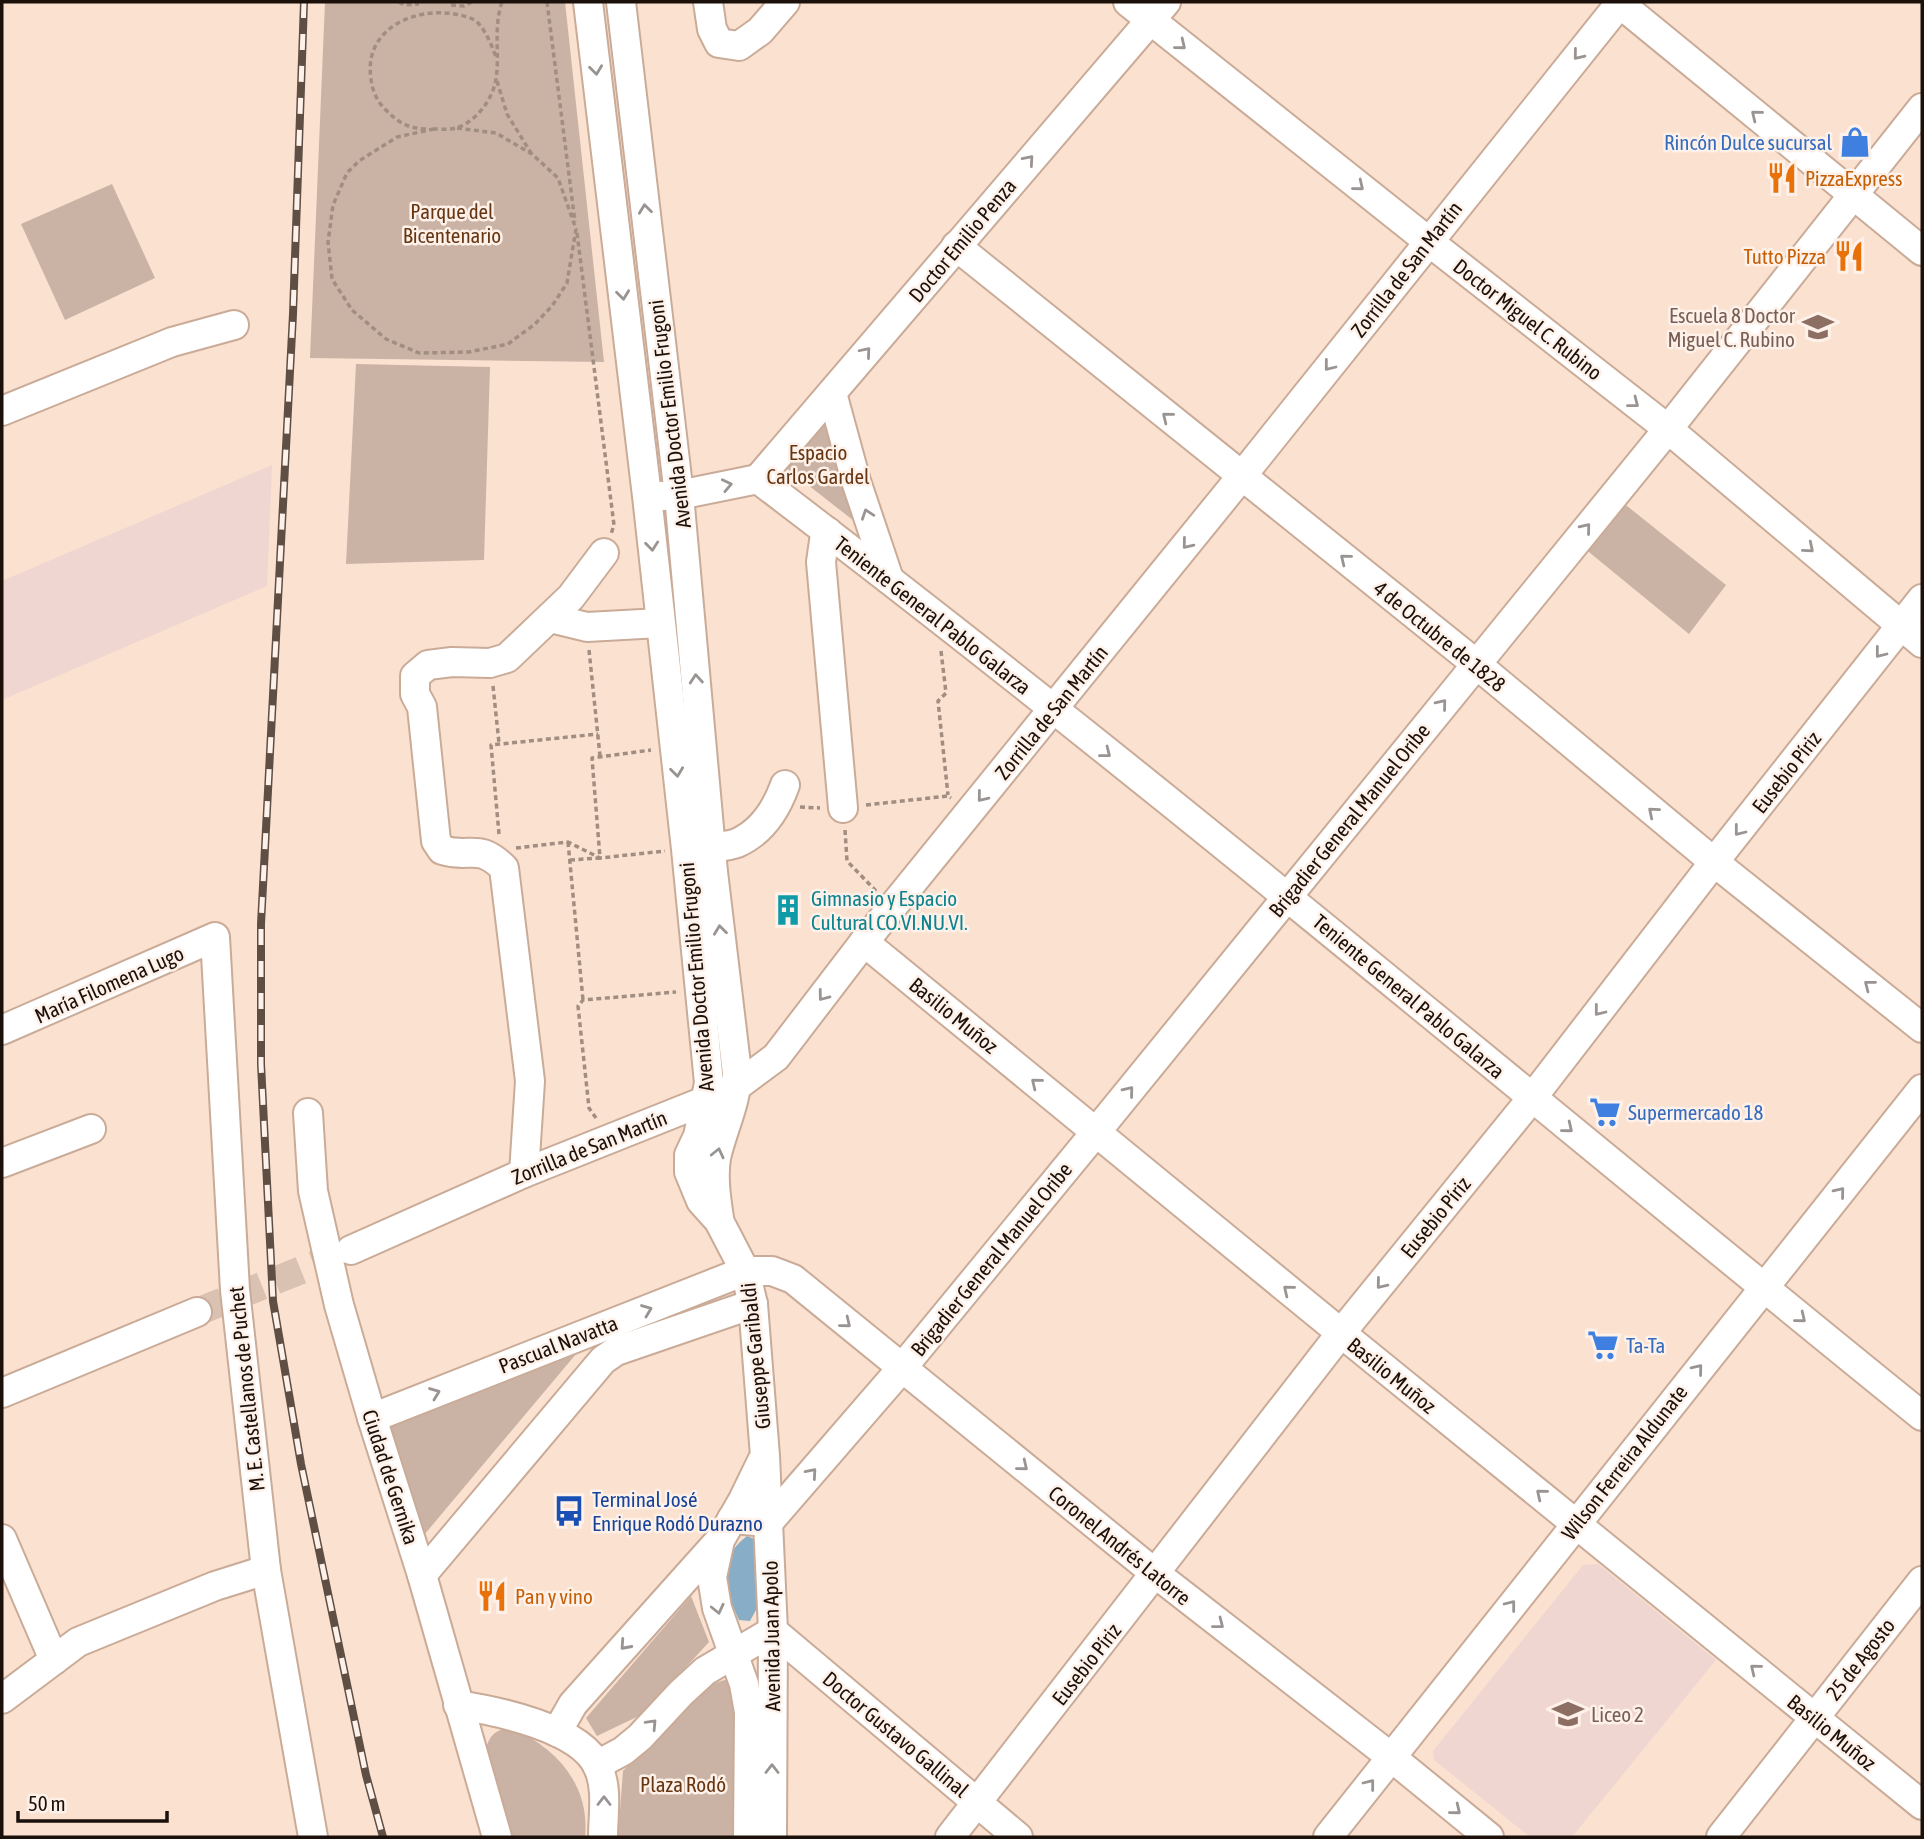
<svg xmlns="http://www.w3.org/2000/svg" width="1924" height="1839" viewBox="0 0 1924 1839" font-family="'Asap Condensed',sans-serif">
  <rect width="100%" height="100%" fill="#fbe1d0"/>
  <!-- commercial -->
  <g fill="#f0d6d0">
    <path d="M 272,465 L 267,586 L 2,700 L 2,581 Z"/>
    <path d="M 1598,1564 L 1716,1660 L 1572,1837 L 1530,1837 L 1434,1760 L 1433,1751 L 1583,1565 Z"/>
  </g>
  <!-- green -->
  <g fill="#cab3a5">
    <path d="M 325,2 L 565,2 L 604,362 L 310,358 Z"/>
    <path d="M 112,184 L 155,278 L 65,320 L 21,224 Z"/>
    <path d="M 356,364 L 490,367 L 484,560 L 346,564 Z"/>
    <path d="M 825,416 L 863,528 L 785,467 Z"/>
    <path d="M 1622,502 L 1726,585 L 1689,634 L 1584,548 Z"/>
    <path d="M 576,1354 L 419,1541 L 388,1426 Z"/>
    <path d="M 691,1596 L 709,1642 L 643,1714 L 597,1736 L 586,1718 Z"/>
    <path d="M 727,1679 L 740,1732 L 733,1837 L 618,1837 L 623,1771 L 682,1705 L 705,1687 Z"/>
    <path d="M 511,1728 C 557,1748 590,1785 585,1837 L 511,1837 L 486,1749 C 489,1735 497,1729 511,1728 Z"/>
  </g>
  <!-- water -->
  <path fill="#88adc6" d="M 747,1536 L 757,1540 L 757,1608 L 750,1621 L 739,1620 C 723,1586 714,1562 747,1536 Z"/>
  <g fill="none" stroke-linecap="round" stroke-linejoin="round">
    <!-- minor-tunnel -->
    <path stroke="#dac2b2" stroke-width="28" stroke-dasharray="28 14" stroke-linecap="butt" d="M 197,1312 L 351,1250"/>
    <defs>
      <g id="minor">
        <path d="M 588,2 L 647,496 L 686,849 L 709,1083 L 698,1136 L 689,1155 L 689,1172 L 701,1201 L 719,1221 L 745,1271 L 753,1304 L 765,1456 L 773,1631 L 772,1837"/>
        <path d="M 621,2 L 679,495 L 713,872 L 737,1073 C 737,1102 722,1130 716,1158 C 713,1178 716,1198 719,1218"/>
        <path d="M 708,2 L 712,29 L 719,43 L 739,46 L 760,31 L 785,2"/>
        <path d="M 1128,2 L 1428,241 L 1668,429 L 1922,643"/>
        <path d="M 1618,2 L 1922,251"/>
        <path d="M 956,246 L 1475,663 L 1714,862 L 1922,1028"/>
        <path d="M 832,393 L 856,481 L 889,579"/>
        <path d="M 2,411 L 172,342 L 234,325"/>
        <path d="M 758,479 C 1155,780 1535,1103 1922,1416"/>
        <path d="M 758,479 L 1166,2"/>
        <path d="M 661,496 L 679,495 L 758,479"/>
        <path d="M 828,532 L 824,541 L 821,562 L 843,808"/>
        <path d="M 550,618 L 587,627 L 660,623"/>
        <path d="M 692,848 C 706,847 724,848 737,843 C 762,832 776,810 785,785"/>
        <path d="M 864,942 L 1341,1333 L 1922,1805"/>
        <path d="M 2,1030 L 215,937 L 235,1290 L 266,1570 L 313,1837"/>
        <path d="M 308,1113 L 313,1191 L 339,1305 L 372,1418 L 422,1575 L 497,1837"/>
        <path d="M 2,1163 L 91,1129"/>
        <path d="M 524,1173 L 530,1081 L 504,868 C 477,842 471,859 442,850 L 436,841 L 422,707 L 415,694 L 415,676 L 428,665 L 452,662 L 490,663 L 507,658 L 571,597 L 604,553"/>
        <path d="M 351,1250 L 524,1173 L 707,1100 L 737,1086 L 776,1057 L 864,942 L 1241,477 L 1621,2"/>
        <path d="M 2,1393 L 197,1312"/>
        <path d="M 372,1418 L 745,1271 L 772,1271 L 793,1279 L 1156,1574 L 1391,1757 L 1489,1837"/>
        <path d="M 732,1519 L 756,1521 L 767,1524 L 902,1368 L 1096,1132 L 1668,429 L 1922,108"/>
        <path d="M 2,1539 L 54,1660"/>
        <path d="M 422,1575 L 603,1360 L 616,1351 L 753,1304"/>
        <path d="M 2,1699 L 78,1642 L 215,1586 L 266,1570"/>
        <path d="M 458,1705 C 497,1711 581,1728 598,1767 C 608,1788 603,1815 603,1837"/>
        <path d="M 557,1732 L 573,1704 L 718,1542"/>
        <path d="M 597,1765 L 623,1751 L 640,1737 L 681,1693 L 705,1671 L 773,1631 L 1018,1837"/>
        <path d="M 748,1837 L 749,1712 L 744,1684 L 717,1608 L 712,1577 L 720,1540 L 743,1500 L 762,1461"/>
        <path d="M 950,1837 L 1341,1333 L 1532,1098 L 1714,862 L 1922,599"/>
        <path d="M 1328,1837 L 1922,1089"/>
        <path d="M 1721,1837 L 1922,1581"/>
      </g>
    </defs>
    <!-- minor casing -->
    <use href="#minor" stroke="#caab98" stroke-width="32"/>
    <!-- path -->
    <g stroke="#a28e81" stroke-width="3.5" stroke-dasharray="5 3.5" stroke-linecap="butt">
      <path d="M 399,2 L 404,5 L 419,4"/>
      <path d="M 547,2 L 575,222"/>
      <path d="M 451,5 L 464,6 L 472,2"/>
      <path d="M 497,81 L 507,114 L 531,153"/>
      <path d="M 426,129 C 408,129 396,121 384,108 C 377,101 372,90 371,79 C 362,22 430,0 475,20 C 486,30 491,44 496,57"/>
      <path d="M 433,129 C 440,129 449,130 456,128 C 476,122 493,99 496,79 C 500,53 493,29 502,2"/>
      <path d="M 434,129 L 397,137 L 359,161 L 347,173 L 333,205 L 328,242 L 332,279 L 352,310 L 386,339 L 419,353 L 469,352 L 508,344 L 535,324 L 552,306 L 567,283 L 576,229 L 558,178 L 532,154 L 496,133 L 456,128"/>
      <path d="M 577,233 L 614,525 L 611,534"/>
      <path d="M 589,650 L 600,756"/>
      <path d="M 941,651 L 946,693 L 938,701 L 948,795"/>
      <path d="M 493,686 L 499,743"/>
      <path d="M 866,805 L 948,796 L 951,798"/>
      <path d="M 800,807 L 820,808"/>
      <path d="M 845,830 L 847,861 L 876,891"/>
      <path d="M 499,834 L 491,745 L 598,734"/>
      <path d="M 568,842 L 583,1000"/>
      <path d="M 516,848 L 568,842 L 600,858 L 665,851"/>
      <path d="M 570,860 L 600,858 L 592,758 L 651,750"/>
      <path d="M 596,1118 L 589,1108 L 578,1006 L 583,1000 L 676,992"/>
    </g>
    <!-- minor -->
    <use href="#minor" stroke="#fff" stroke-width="28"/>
    <defs>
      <path id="rail" d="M 304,2 L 293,314 L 261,924 L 261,1064 L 273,1301 L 301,1464 L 366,1775 L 383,1837"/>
    </defs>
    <!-- rail casing -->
    <use href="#rail" stroke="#5e4e44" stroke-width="8"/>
    <!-- rail -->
    <use href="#rail" stroke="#fef1e9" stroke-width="5" stroke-dasharray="16" stroke-linecap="butt"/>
  </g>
  <!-- one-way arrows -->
  <defs><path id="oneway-chevron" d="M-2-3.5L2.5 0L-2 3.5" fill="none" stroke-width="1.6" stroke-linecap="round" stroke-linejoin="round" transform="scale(1.75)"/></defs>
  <g stroke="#999491">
    <use href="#oneway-chevron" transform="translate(1181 45) rotate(39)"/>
    <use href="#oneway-chevron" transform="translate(1578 55) rotate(129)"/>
    <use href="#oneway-chevron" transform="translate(596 70) rotate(83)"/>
    <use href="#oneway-chevron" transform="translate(1756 115) rotate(-141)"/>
    <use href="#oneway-chevron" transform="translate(1029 160) rotate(-49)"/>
    <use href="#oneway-chevron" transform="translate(1359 186) rotate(39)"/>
    <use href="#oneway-chevron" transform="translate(645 209) rotate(-97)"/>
    <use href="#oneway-chevron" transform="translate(623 295) rotate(83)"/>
    <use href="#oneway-chevron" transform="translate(866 352) rotate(-50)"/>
    <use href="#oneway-chevron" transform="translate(1329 366) rotate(128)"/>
    <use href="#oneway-chevron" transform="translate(1634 403) rotate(38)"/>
    <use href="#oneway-chevron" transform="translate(1167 417) rotate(-141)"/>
    <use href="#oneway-chevron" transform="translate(727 485) rotate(-12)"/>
    <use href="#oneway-chevron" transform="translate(867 514) rotate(-109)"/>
    <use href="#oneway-chevron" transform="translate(1586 528) rotate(-51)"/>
    <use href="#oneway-chevron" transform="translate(1187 544) rotate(129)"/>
    <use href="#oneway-chevron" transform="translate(652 546) rotate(84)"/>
    <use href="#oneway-chevron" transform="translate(1809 548) rotate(40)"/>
    <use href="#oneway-chevron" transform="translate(1345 559) rotate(-141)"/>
    <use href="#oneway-chevron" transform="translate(1880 653) rotate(128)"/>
    <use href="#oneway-chevron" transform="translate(696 679) rotate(-95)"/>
    <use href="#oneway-chevron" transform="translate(1442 704) rotate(-51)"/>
    <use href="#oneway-chevron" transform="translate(1106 753) rotate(38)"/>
    <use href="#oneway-chevron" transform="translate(677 772) rotate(83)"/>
    <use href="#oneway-chevron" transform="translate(982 797) rotate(129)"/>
    <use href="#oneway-chevron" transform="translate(1653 812) rotate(-140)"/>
    <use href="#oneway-chevron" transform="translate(1739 831) rotate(128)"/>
    <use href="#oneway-chevron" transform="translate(720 930) rotate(-97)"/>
    <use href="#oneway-chevron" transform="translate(1869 985) rotate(-142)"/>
    <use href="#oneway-chevron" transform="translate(823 996) rotate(127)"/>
    <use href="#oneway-chevron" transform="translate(1599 1011) rotate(128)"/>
    <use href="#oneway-chevron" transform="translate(1036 1083) rotate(-141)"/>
    <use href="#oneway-chevron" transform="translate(1129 1091) rotate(-51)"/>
    <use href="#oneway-chevron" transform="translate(1568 1128) rotate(39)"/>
    <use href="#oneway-chevron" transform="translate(718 1153) rotate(-77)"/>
    <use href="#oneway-chevron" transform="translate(1840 1192) rotate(-51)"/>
    <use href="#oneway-chevron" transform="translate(1381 1284) rotate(129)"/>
    <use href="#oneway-chevron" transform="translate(1288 1290) rotate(-141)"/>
    <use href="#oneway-chevron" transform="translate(647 1310) rotate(-21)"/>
    <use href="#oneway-chevron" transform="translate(1801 1318) rotate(39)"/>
    <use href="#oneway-chevron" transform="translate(846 1323) rotate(39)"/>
    <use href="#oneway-chevron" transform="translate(1698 1369) rotate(-51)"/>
    <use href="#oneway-chevron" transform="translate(435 1393) rotate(-21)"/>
    <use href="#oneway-chevron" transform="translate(1023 1466) rotate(39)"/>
    <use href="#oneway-chevron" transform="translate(812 1473) rotate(-49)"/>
    <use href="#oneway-chevron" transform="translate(1541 1494) rotate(-141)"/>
    <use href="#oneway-chevron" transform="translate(1511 1605) rotate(-52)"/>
    <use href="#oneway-chevron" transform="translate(718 1609) rotate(77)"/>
    <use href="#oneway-chevron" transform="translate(1219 1624) rotate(38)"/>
    <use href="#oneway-chevron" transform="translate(625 1645) rotate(132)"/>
    <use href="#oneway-chevron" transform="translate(1755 1669) rotate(-141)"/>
    <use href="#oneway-chevron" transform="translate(652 1724) rotate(-47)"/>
    <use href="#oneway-chevron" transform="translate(772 1769) rotate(-90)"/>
    <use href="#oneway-chevron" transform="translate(1370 1784) rotate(-52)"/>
    <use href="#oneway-chevron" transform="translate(604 1801) rotate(-90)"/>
    <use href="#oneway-chevron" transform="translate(1456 1810) rotate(39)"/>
  </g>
  <!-- icons -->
  <defs>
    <symbol id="shop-bare" viewBox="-9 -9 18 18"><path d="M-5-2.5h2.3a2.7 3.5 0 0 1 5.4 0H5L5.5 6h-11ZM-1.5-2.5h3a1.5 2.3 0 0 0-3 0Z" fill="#3f7fe0" stroke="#fef1e9" stroke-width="2.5" paint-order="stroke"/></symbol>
    <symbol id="restaurant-bare" viewBox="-9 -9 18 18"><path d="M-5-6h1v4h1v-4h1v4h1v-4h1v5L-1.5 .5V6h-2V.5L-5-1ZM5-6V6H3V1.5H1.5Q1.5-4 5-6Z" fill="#e8710a" stroke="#fef1e9" stroke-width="2.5" paint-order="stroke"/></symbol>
    <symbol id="school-bare" viewBox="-9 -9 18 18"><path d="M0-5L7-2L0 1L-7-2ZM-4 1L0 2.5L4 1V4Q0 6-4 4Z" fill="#8d6e63" stroke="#fef1e9" stroke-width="2.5" paint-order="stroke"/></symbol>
    <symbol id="building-bare" viewBox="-9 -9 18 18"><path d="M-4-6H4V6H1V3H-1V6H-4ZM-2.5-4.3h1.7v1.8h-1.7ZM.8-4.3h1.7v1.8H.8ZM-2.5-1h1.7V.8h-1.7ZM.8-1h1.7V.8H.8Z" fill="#0f9aa8" stroke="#fef1e9" stroke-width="2.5" paint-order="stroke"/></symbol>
    <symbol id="supermarket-bare" viewBox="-9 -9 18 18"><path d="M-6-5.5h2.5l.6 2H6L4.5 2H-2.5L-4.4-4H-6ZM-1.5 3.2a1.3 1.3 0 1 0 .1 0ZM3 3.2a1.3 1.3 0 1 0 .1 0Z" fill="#3f7fe0" stroke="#fef1e9" stroke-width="2.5" paint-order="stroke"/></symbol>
    <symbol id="bus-bare" viewBox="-9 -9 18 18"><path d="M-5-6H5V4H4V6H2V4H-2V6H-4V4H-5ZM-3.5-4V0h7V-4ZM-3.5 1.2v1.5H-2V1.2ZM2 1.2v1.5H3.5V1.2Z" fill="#1a4fb4" stroke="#fef1e9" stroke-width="2.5" paint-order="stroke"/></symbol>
  </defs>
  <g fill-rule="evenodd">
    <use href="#shop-bare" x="1833" y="120" width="44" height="44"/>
    <use href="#restaurant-bare" x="1760" y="156" width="44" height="44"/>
    <use href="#restaurant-bare" x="1827" y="234" width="44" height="44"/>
    <use href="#school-bare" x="1796" y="305" width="44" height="44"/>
    <use href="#building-bare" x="766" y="888" width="44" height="44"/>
    <use href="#supermarket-bare" x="1583" y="1090" width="44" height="44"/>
    <use href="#supermarket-bare" x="1581" y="1323" width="44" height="44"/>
    <use href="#bus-bare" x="547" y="1489" width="44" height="44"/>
    <use href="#restaurant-bare" x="470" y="1574" width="44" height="44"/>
    <use href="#school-bare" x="1546" y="1692" width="44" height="44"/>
  </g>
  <g text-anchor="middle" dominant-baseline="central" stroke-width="5" stroke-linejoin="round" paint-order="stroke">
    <!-- shop labels -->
    <g font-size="21" fill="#366cbe" stroke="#fef1e9" text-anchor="start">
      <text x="1832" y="142" text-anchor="end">Rincón Dulce sucursal</text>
      <text x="1628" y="1112">Supermercado 18</text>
      <text x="1626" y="1345">Ta-Ta</text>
    </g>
    <!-- food labels -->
    <g font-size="21" fill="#c56008" stroke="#fef1e9" text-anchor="start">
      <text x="1805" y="178">PizzaExpress</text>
      <text x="1826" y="256" text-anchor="end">Tutto Pizza</text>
      <text x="515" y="1596">Pan y vino</text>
    </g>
    <!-- park labels -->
    <g font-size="21" fill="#663512" stroke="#fef1e9">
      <text x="452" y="211">Parque del<tspan x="452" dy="24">Bicentenario</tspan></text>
      <text x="818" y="452">Espacio<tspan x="818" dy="24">Carlos Gardel</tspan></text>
      <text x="683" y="1784">Plaza Rodó</text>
    </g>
    <!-- street labels -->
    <g font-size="21" fill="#1c110a" stroke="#fef1e9">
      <text transform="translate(962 240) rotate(-50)">Doctor Emilio Penza</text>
      <text transform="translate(1406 269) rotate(-52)">Zorrilla de San Martín</text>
      <text transform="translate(1528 319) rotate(38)">Doctor Miguel C. Rubino</text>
      <text transform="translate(669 414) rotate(-97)">Avenida Doctor Emilio Frugoni</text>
      <text transform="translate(933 615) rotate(38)">Teniente General Pablo Galarza</text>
      <text transform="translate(1440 636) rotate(39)">4 de Octubre de 1828</text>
      <text transform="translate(1051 712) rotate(-51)">Zorrilla de San Martín</text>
      <text transform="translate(1786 772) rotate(-52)">Eusebio Píriz</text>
      <text transform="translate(1349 820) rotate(-51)">Brigadier General Manuel Oribe</text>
      <text transform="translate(696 977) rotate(-95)">Avenida Doctor Emilio Frugoni</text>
      <text transform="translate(109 984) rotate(-24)">María Filomena Lugo</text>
      <text transform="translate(1409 996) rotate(40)">Teniente General Pablo Galarza</text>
      <text transform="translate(954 1015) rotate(39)">Basilio Muñoz</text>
      <text transform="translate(589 1147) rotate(-22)">Zorrilla de San Martín</text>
      <text transform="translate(1435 1217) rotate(-51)">Eusebio Píriz</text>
      <text transform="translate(991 1259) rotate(-51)">Brigadier General Manuel Oribe</text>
      <text transform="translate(558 1344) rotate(-21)">Pascual Navatta</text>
      <text transform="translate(755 1356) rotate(-96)">Giuseppe Garibaldi</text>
      <text transform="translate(1392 1375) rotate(39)">Basilio Muñoz</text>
      <text transform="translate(246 1389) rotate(-96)">M. E. Castellanos de Puchet</text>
      <text transform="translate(1624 1462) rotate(-52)">Wilson Ferreira Aldunate</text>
      <text transform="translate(391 1477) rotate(72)">Ciudad de Gernika</text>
      <text transform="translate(1120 1545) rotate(39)">Coronel Andrés Latorre</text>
      <text transform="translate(771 1636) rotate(-91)">Avenida Juan Apolo</text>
      <text transform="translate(1860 1659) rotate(-52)">25 de Agosto</text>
      <text transform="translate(1086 1664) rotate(-52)">Eusebio Píriz</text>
      <text transform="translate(1832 1732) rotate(39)">Basilio Muñoz</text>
      <text transform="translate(896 1734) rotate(40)">Doctor Gustavo Gallinal</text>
    </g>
    <!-- education labels -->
    <g font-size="21" fill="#785e54" stroke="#fef1e9" text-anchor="end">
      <text x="1795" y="315">Escuela 8 Doctor<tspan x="1795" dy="24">Miguel C. Rubino</tspan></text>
      <text x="1591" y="1714" text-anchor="start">Liceo 2</text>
    </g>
    <!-- culture labels -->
    <g font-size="21" fill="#0d838f" stroke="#fef1e9" text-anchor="start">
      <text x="811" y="898">Gimnasio y Espacio<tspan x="811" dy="24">Cultural CO.VI.NU.VI.</tspan></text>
    </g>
    <!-- transit labels -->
    <g font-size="21" fill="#164399" stroke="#fef1e9" text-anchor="start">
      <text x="592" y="1499">Terminal José<tspan x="592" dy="24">Enrique Rodó Durazno</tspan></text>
    </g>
  </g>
  <!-- border -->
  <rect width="1924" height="1839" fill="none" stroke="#1c110a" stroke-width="7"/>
  <!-- scale -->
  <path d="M18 1811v10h149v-10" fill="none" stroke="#1c110a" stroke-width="3.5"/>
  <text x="28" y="1811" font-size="21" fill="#1c110a" stroke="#fef1e9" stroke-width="5" paint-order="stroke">50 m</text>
</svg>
